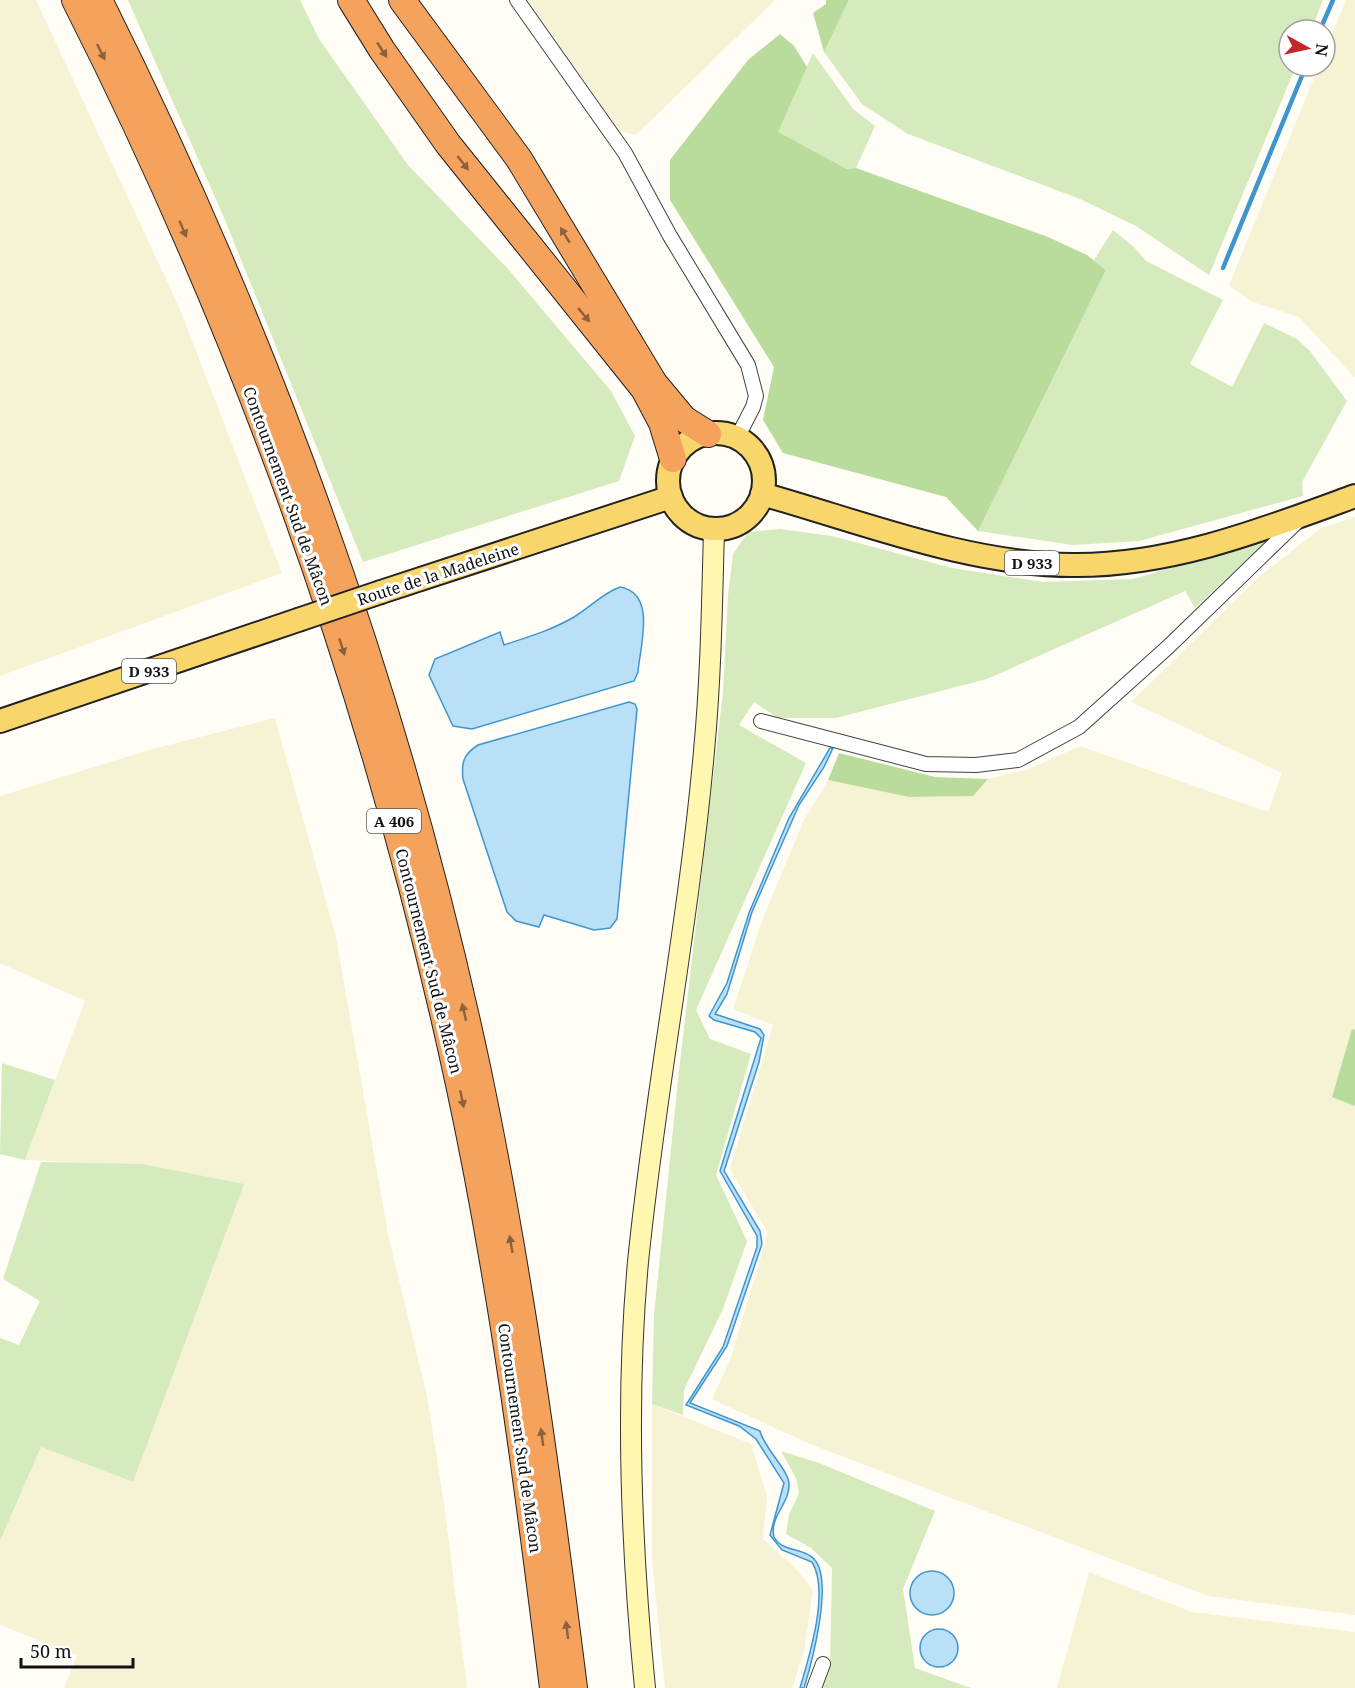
<svg xmlns="http://www.w3.org/2000/svg" width="1355" height="1688" viewBox="0 0 1355 1688" font-family="'Noto Serif',serif">
  <rect width="100%" height="100%" fill="#fffdf5"/>
  <!-- farmland -->
  <g fill="#f6f3d4">
    <path d="M 0,0 L 36,0 L 179,307 L 282,573 L 0,676 Z"/>
    <path d="M 528,0 L 775,0 L 636,135 L 620,131 Z"/>
    <path d="M 1346,0 L 1355,0 L 1355,378 L 1299,317 L 1250,301 L 1229,285 L 1319,66 L 1325,66 L 1325,51 Z"/>
    <path d="M 1355,517 L 1355,1615 L 1208,1596 L 810,1444 L 712,1399 L 730,1360 L 768,1233 L 730,1169 L 773,1025 L 733,1009 L 763,918 L 803,822 L 828,780 L 909,797 L 973,796 L 988,779 L 1029,769 L 1080,746 L 1268,812 L 1282,773 L 1131,702 L 1259,577 L 1321,528 Z"/>
    <path d="M 275,718 L 336,937 L 388,1234 L 427,1396 L 444,1503 L 467,1688 L 64,1688 L 77,1655 L 0,1625 L 0,1541 L 41,1447 L 133,1482 L 68,1162 L 25,1160 L 85,1001 L 0,963 L 0,796 L 149,750 Z"/>
    <path d="M 652,1404 L 751,1444 L 767,1496 L 763,1539 L 797,1570 L 813,1590 L 804,1651 L 792,1688 L 665,1688 L 652,1559 Z"/>
    <path d="M 1089,1572 L 1192,1612 L 1355,1632 L 1355,1688 L 1057,1688 Z"/>
  </g>
  <!-- green -->
  <g fill="#d5ebbd">
    <path d="M 128,0 L 300,0 L 319,39 L 408,165 L 508,269 L 611,391 L 635,436 L 619,481 L 363,562 L 225,220 Z"/>
    <path d="M 849,0 L 1323,0 L 1311,30 L 1289,30 L 1289,66 L 1296,66 L 1209,275 L 1136,226 L 1080,199 L 908,134 L 862,104 L 824,52 Z"/>
    <path d="M 813,53 L 853,109 L 875,126 L 856,168 L 847,169 L 777,132 Z"/>
    <path d="M 1113,230 L 1133,246 L 1146,261 L 1223,300 L 1190,364 L 1232,387 L 1264,323 L 1297,339 L 1310,351 L 1347,401 L 1302,482 L 1303,496 L 1139,541 L 1073,545 L 978,531 L 1106,270 L 1094,260 Z"/>
    <path d="M 780,529 L 832,536 L 952,568 L 1043,582 L 1133,579 L 1267,540 L 1195,608 L 1185,591 L 987,679 L 836,718 L 778,718 L 754,702 L 739,725 L 806,763 L 696,1010 L 710,1039 L 751,1054 L 716,1175 L 747,1241 L 723,1309 L 684,1390 L 683,1415 L 652,1404 L 654,1315 L 679,1071 L 723,692 L 728,595 L 733,554 L 748,532 Z"/>
    <path d="M 2,1063 L 55,1080 L 25,1160 L 0,1154 Z"/>
    <path d="M 41,1162 L 142,1164 L 244,1184 L 133,1482 L 41,1447 L 0,1541 L 0,1338 L 19,1345 L 40,1301 L 3,1279 Z"/>
    <path d="M 781,1451 L 819,1463 L 935,1511 L 903,1589 L 915,1668 L 971,1688 L 821,1688 L 830,1666 L 832,1568 L 811,1548 L 786,1534 L 789,1515 L 799,1493 L 796,1478 Z"/>
  </g>
  <!-- forest -->
  <g fill="#b9dc9c">
    <path d="M 826,0 L 849,0 L 824,52 L 813,13 L 826,4 Z"/>
    <path d="M 780,34 L 794,46 L 807,67 L 778,132 L 847,169 L 856,168 L 1048,237 L 1087,255 L 1106,270 L 978,531 L 946,497 L 783,453 L 763,420 L 774,367 L 670,200 L 670,160 L 748,60 Z"/>
    <path d="M 839,753 L 935,777 L 988,779 L 973,796 L 909,797 L 828,780 Z"/>
    <path d="M 1352,1029 L 1355,1030 L 1355,1106 L 1332,1097 Z"/>
  </g>
  <!-- water -->
  <g fill="#b9e0f7" stroke="#3f96cf" stroke-width="1.5">
    <path d="M 620,587 C 657,593 640,646 638,672 L 634,681 L 472,729 L 453,726 L 429,675 L 435,659 L 500,632 L 504,645 C 528,637 552,630 574,617 C 589,608 603,593 620,587 Z"/>
    <path d="M 629,702 L 635,704 L 637,709 L 617,919 L 610,928 L 594,930 L 544,915 L 539,927 L 516,921 L 507,912 L 463,779 C 461,762 464,754 478,745 Z"/>
    <path d="M 830,748 L 833,748 L 824,767 L 799,805 L 752,912 L 727,994 L 715,1014 L 760,1029 L 764,1035 L 759,1062 L 724,1171 L 760,1231 L 762,1244 L 727,1346 L 690,1403 L 760,1431 C 764,1448 788,1469 789,1484 C 790,1503 769,1517 774,1537 C 783,1553 803,1547 814,1559 C 834,1580 812,1662 804,1688 L 800,1688 C 809,1657 830,1591 812,1562 L 782,1550 L 770,1535 L 784,1483 L 756,1439 L 739,1426 L 686,1405 L 723,1347 L 757,1247 L 757,1236 L 720,1171 L 761,1038 L 755,1032 L 714,1020 L 709,1016 L 727,983 L 749,913 L 789,818 Z"/>
    <circle cx="932" cy="1593" r="22"/>
    <circle cx="939" cy="1648" r="19"/>
  </g>
  <g fill="none" stroke-linecap="round" stroke-linejoin="round">
    <!-- stream -->
    <g stroke="#3f96cf" stroke-width="4.5">
      <path d="M 1320,30 L 1333,0"/>
      <path d="M 1223,268 L 1306,66"/>
    </g>
    <defs>
      <g id="minor">
        <path d="M 517,0 L 625,153 L 670,236 L 748,365 L 756,396 L 753,407 L 737,438"/>
        <path d="M 761,721 L 926,764 L 976,765 L 1018,760 L 1079,727 L 1168,647 L 1299,520"/>
        <path d="M 814,1688 L 823,1664"/>
      </g>
      <path id="secondary" d="M 645,1688 C 631,1547 625,1403 638,1262 C 655,1091 689,922 704,751 C 711,677 712,603 714,529"/>
      <g id="primary">
        <circle cx="716" cy="481" r="48"/>
        <path d="M 762,494 C 862,522 969,565 1073,565 C 1171,566 1265,529 1355,496"/>
        <path d="M 381,592 L 671,497"/>
        <path d="M 0,721 L 298,620"/>
      </g>
      <g id="motorway">
        <path d="M 75,0 C 249,343 378,708 459,1084 C 502,1283 528,1486 553,1688"/>
        <path d="M 99,0 C 268,337 398,697 477,1067 C 520,1272 548,1480 574,1688"/>
        <path d="M 351,0 L 382,50 L 448,144 L 644,389 L 662,423 L 673,459"/>
        <path d="M 402,0 L 519,159 L 654,383 L 684,419 L 708,434"/>
      </g>
    </defs>
    <!-- minor casing -->
    <use href="#minor" stroke="#444" stroke-width="16"/>
    <!-- secondary casing -->
    <use href="#secondary" stroke="#333" stroke-width="22"/>
    <!-- primary casing -->
    <use href="#primary" stroke="#222" stroke-width="26"/>
    <!-- motorway casing -->
    <use href="#motorway" stroke="#222" stroke-width="28"/>
    <!-- minor -->
    <use href="#minor" stroke="#fff" stroke-width="14"/>
    <!-- secondary -->
    <use href="#secondary" stroke="#fff6b0" stroke-width="20"/>
    <!-- primary -->
    <use href="#primary" stroke="#f9d66b" stroke-width="22"/>
    <!-- motorway -->
    <use href="#motorway" stroke="#f5a25d" stroke-width="26"/>
    <defs>
      <path id="primary-bridge" d="M 298,620 L 381,592"/>
    </defs>
    <!-- primary-bridge casing -->
    <use href="#primary-bridge" stroke="#222" stroke-width="26" stroke-linecap="butt"/>
    <!-- primary-bridge -->
    <use href="#primary-bridge" stroke="#f9d66b" stroke-width="22"/>
  </g>
  <!-- one-way arrows -->
  <defs><path id="oneway-solid" d="M-6-.8H1V-3.2L6.5 0L1 3.2V.8H-6Z" transform="scale(1.5)"/></defs>
  <g fill="#8e613b">
    <use href="#oneway-solid" transform="translate(382 50) rotate(57)"/>
    <use href="#oneway-solid" transform="translate(101 52) rotate(64)"/>
    <use href="#oneway-solid" transform="translate(463 163) rotate(52)"/>
    <use href="#oneway-solid" transform="translate(183 229) rotate(67)"/>
    <use href="#oneway-solid" transform="translate(565 235) rotate(-121)"/>
    <use href="#oneway-solid" transform="translate(584 315) rotate(50)"/>
    <use href="#oneway-solid" transform="translate(342 647) rotate(73)"/>
    <use href="#oneway-solid" transform="translate(464 1012) rotate(-103)"/>
    <use href="#oneway-solid" transform="translate(462 1099) rotate(78)"/>
    <use href="#oneway-solid" transform="translate(511 1244) rotate(-100)"/>
    <use href="#oneway-solid" transform="translate(542 1437) rotate(-98)"/>
    <use href="#oneway-solid" transform="translate(567 1630) rotate(-97)"/>
  </g>
  <g text-anchor="middle" dominant-baseline="central" stroke-width="6" stroke-linejoin="round" paint-order="stroke">
    <!-- shield labels -->
    <g fill="#fff" stroke="#585858" stroke-width="1.5">
      <rect x="1005" y="551" width="54" height="24" rx="4.5"/>
      <rect x="122" y="659" width="54" height="24" rx="4.5"/>
      <rect x="367" y="809" width="54" height="24" rx="4.5"/>
    </g>
    <g font-size="15" font-weight="bold" fill="#111">
      <text x="1032" y="563">D 933</text>
      <text x="149" y="671">D 933</text>
      <text x="394" y="821">A 406</text>
    </g>
    <!-- street labels -->
    <g font-size="16" fill="#111" stroke="#fff">
      <text transform="translate(288 496) rotate(70)">Contournement Sud de Mâcon</text>
      <text transform="translate(438 574) rotate(-18)">Route de la Madeleine</text>
      <text transform="translate(429 961) rotate(76)">Contournement Sud de Mâcon</text>
      <text transform="translate(520 1438) rotate(82)">Contournement Sud de Mâcon</text>
    </g>
  </g>
  <!-- north arrow -->
  <g transform="translate(1307 48) rotate(98)"><circle r="28" fill="#ffffff" stroke="#a0a0a0" stroke-width="1.5"/>
  <path d="M0-4.5L10 22L0 15L-10 22Z" fill="#c4262e"/>
  <text y="-9" font-size="16" font-weight="bold" text-anchor="middle" fill="#111111">N</text>
  </g>
  <!-- scale -->
  <path d="M21 1658v9h112v-9" fill="none" stroke="#111111" stroke-width="3"/>
  <text x="30" y="1658" font-size="18" fill="#111111" stroke="#ffffff" stroke-width="4.5" paint-order="stroke">50 m</text>
</svg>
